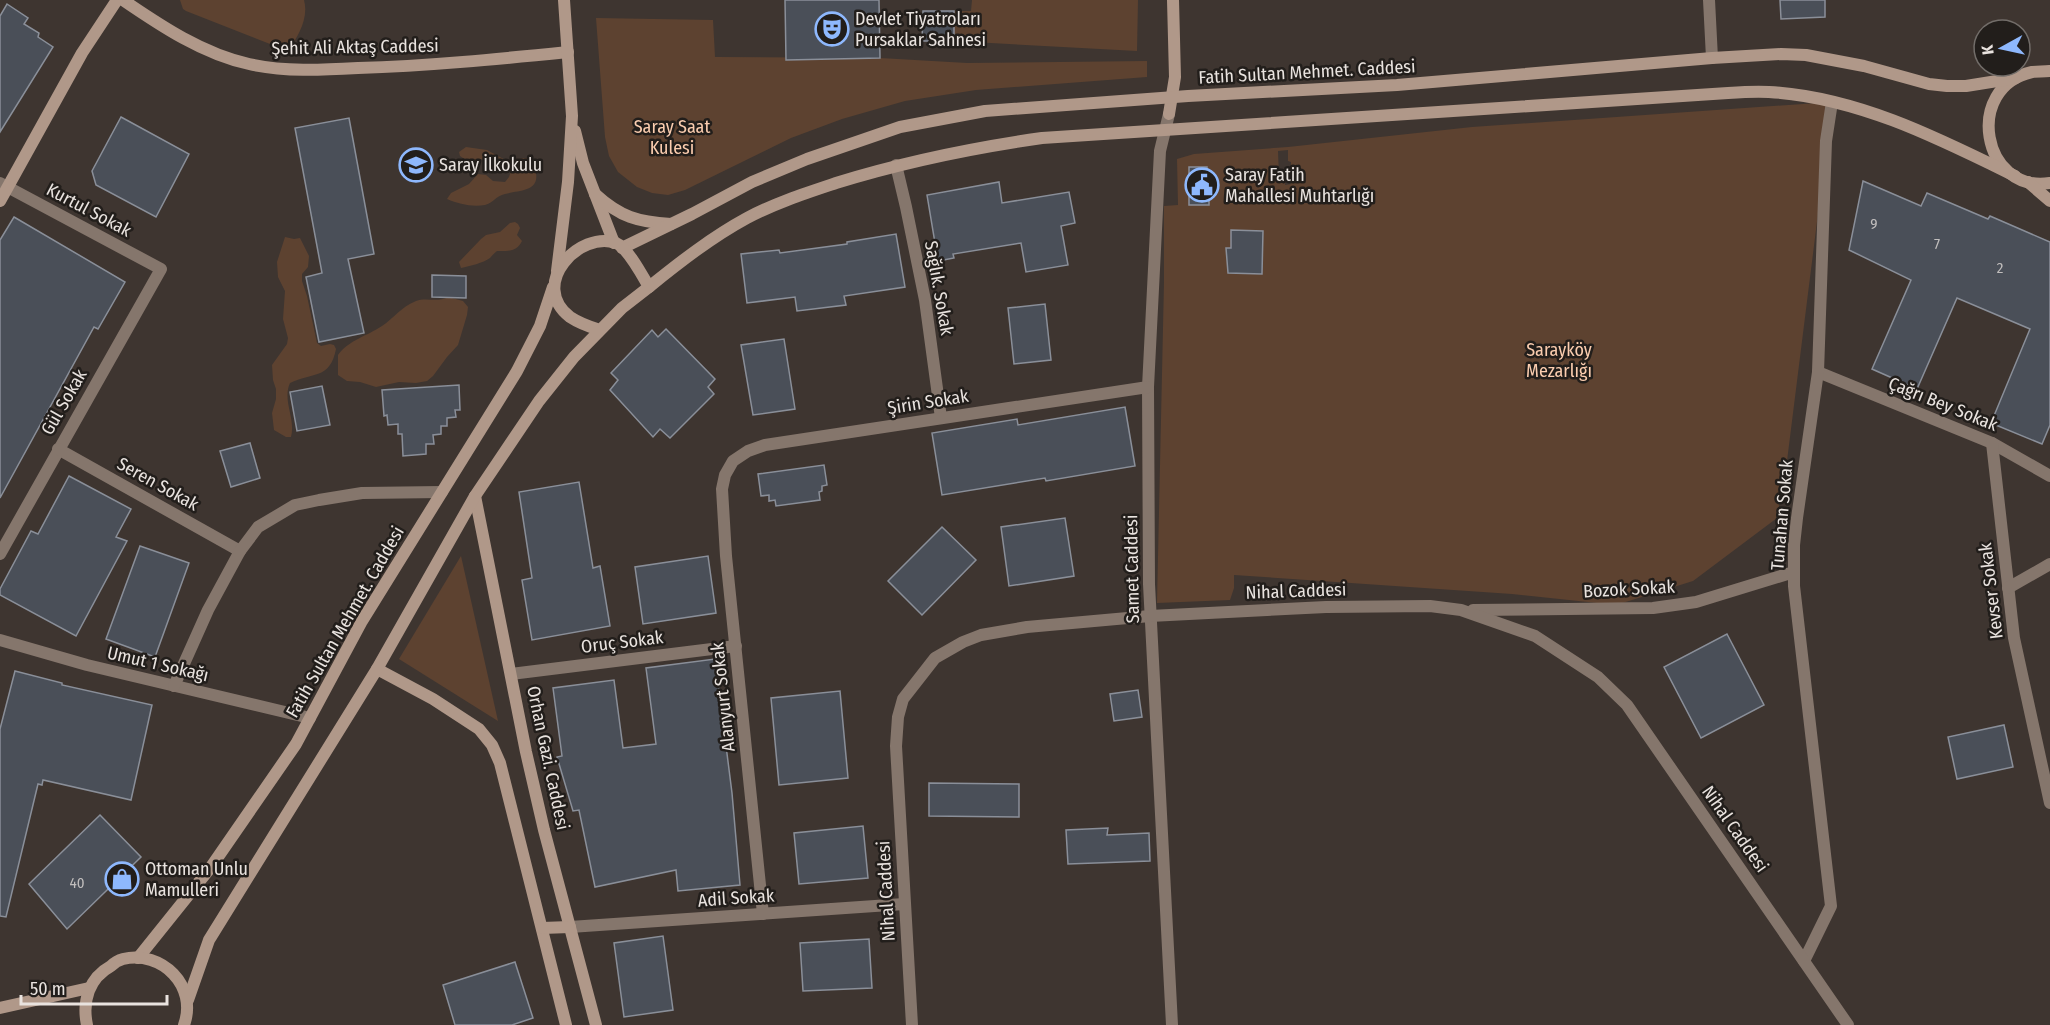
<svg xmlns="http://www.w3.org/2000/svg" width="2050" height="1025" font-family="'Fira Sans Condensed',sans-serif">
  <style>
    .green { fill: #5d4230; fill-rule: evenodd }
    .building { fill: #4a4f58; stroke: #8a8f99; stroke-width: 1.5 }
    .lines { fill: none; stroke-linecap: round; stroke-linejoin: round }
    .street { stroke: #85766c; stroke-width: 12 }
    .secondary { stroke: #b09889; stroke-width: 12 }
    .labels { text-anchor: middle; stroke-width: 5; stroke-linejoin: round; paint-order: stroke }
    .number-label { font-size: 15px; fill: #c1bebd }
    .poi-label { font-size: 18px; fill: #e9e3df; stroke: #221e1b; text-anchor: start }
    .street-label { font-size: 18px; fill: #e9e3df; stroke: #221e1b }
    .park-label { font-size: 18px; fill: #fbcdaf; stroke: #221e1b }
  </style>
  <rect width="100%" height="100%" fill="#3e3530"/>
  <!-- green -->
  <g class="green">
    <path d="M180 0H304C309 18 298 37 288 51L186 11 183 9Z"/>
    <polygon points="972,0 1138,0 1137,51 954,41 954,11 971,11"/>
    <polygon points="596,18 713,20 715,57 880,58 967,63 1147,61 1147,77 976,90 905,101 842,119 791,138 685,190 668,195 652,193 637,187 618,172 609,156 605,137"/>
    <path d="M1832 102 1787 461 1777 518 1693 581 1616 605 1512 594 1234 575V588L1230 600 1157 603 1164 282V206L1178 205 1177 159 1194 154 1288 147 1472 127ZM1288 150V161L1291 162V184L1285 185 1286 177H1279L1278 151Z"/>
    <path d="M466 147 487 150 511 163 517 159 527 158C533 161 534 163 535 169 542 192 520 190 505 194 496 196 493 203 485 205 471 207 459 204 447 199L451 193 469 184 478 174 486 175 493 181 505 182 509 177 511 171 506 166 500 168 493 166 481 159C472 162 468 162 460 156L459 152Z"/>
    <path d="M515 222 518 224 520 228 517 235 522 241C517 252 507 251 497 251 494 253 492 256 490 258 483 263 470 266 461 268L459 262 481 239 486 235 500 232 510 223Z"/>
    <path d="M285 237 294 239 300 238 309 256 308 267 302 274V281L307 296 317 343 321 346 330 344 334 345 336 349C330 380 312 372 290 383 282 401 296 418 291 437H286L274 430 272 413 276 399V389L273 380 272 365 287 344 288 338 283 319 285 291 278 277 277 262Z"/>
    <path d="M448 297 463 301 468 307 467 315 458 345 447 357 433 376 427 381 416 383 399 382 376 387 360 382 347 381 338 375V355C349 340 367 336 382 326 394 318 401 307 416 301 427 297 437 303 448 297Z"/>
    <polygon points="461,556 498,721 399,659"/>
  </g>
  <!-- building -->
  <g class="building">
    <polygon points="785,0 879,0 880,58 786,60"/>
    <polygon points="1780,0 1825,0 1825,17 1781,19"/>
    <polygon points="7,4 28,18 24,24 39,33 38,37 53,47 0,132 0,16"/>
    <polygon points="923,11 954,11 954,41 922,41"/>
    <polygon points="121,117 189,154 156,217 96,185 92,171"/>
    <polygon points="349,118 374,254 348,259 364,333 319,342 306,277 322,273 295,128"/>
    <polygon points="1189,167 1207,167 1207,175 1215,175 1215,195 1209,195 1209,205 1189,205"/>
    <polygon points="1863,181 1921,206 1927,193 1988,219 1990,216 2050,242 2050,425 2042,444 1991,423 2030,329 1957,298 1917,389 1872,369 1911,280 1849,250"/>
    <polygon points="999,182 1002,203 1069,192 1075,223 1061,226 1068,265 1026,272 1021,243 953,254 954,258 938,261 927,195"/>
    <polygon points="14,217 125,282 98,329 94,327 0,498 0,240"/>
    <polygon points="1231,230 1263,231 1262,274 1228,273 1226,248 1231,248"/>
    <polygon points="896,234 905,287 844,296 846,305 797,311 795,297 747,303 741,254 779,250 780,253 847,244 847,242"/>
    <polygon points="432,275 466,276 466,298 432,297"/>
    <polygon points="1045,304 1051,360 1014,364 1008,308"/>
    <polygon points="666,329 715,379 708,387 714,394 670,438 660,429 653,437 610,390 618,380 611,373 652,330 658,337"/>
    <polygon points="784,339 795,409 753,415 741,345"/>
    <polygon points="459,385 460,410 455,410 456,417 447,418 447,426 441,426 441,434 433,435 434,444 426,444 426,454 403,456 402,434 398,434 398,424 388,425 387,415 384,416 382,390"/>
    <polygon points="322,386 330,425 297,431 290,392"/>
    <polygon points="1125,407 1135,466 1046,481 1045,478 942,495 932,433 1017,419 1018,425"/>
    <polygon points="250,443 260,478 231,487 220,451"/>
    <polygon points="824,465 827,485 822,486 822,491 819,492 820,500 776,506 775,500 769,501 769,495 761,496 758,474"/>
    <polygon points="69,476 131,509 116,537 127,541 76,636 0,595 0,589 31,531 38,534"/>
    <polygon points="579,482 593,568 600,566 610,626 532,640 522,580 532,578 519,492"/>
    <polygon points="1065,518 1074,576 1009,586 1001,527"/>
    <polygon points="942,527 976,560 922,615 888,581"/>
    <polygon points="140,546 189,563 155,657 106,639"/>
    <polygon points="708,556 716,613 643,624 635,567"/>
    <polygon points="1727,634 1764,705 1701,738 1664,667"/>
    <polygon points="715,659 732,793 740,885 678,891 676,870 595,887 579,810 573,811 557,757 562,756 553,688 614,680 623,748 656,744 646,668"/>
    <polygon points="15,671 62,683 62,685 152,705 131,800 43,780 42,785 38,784 6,917 0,916 0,729"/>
    <polygon points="1138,690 1142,717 1114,721 1110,694"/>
    <polygon points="840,691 848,778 779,785 771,698"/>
    <polygon points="2004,725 2013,767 1957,779 1948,737"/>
    <polygon points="929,783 1019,784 1019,817 929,816"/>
    <polygon points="100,815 141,857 67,929 29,884"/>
    <polygon points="863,826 868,878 799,884 794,833"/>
    <polygon points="1108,828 1107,835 1149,833 1150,861 1068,864 1066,830"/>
    <polygon points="663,936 673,1010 624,1017 614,943"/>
    <polygon points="869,939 872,988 803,991 800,943"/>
    <polygon points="515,962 533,1018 512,1025 455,1025 443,985"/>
  </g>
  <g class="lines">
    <!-- street -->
    <g class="street">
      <polyline points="1709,0 1712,58"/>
      <polyline points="1169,114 1160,151 1148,387 1149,584 1172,1025"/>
      <polyline points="896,165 906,207 925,300 941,418"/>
      <polyline points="0,183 161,269 0,554"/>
      <polyline points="1818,372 1992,443 2050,476"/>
      <polyline points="1992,443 2014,638 2050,803"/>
      <polyline points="58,449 240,551"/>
      <polyline points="2008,588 2050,564"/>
      <polyline points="1473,610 1653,608 1696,602 1794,572"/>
      <polyline points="0,640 87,665 310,718"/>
      <polyline points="511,674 736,646"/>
      <polyline points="174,686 208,610 240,551 258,527 295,505 319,500 362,493 442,492"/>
      <polyline points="763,914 726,556 722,489 725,475 733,461 748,451 765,445 1148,387"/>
      <polyline points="570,927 904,904"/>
      <polyline points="1804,961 1831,906 1794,586 1794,545 1797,518 1818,372 1826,141 1832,102"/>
      <polyline points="912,1025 896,746 898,717 903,699 935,658 963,642 981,635 1027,627 1150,616 1326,607 1430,606 1461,610 1535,636 1598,677 1627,705 1848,1025"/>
    </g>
    <!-- secondary -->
    <g class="secondary">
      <path d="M123 0C161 26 203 54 249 64 284 72 322 70 358 68 428 66 498 59 568 52"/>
      <path d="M2050 71C2044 72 2037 71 2032 72 1963 87 1982 194 2050 183"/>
      <polyline points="1169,114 1175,77 1173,0"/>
      <polyline points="575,131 583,163 614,243"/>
      <polyline points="2028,182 2050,201"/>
      <path d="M595 194C620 217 638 222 671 224"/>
      <polyline points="0,201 82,53 117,0"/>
      <polyline points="622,248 692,214 752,182 807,159 900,127 985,111 1188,96 1397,85 1712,58 1781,54 1806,55 1864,66 1929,84 1947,86 1966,86 2016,78"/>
      <polyline points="557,271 568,182 572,116 564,0"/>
      <path d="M649 287C680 262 712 237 747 218 775 203 806 193 836 183 904 162 972 148 1042 138L1728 93C1742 92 1756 91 1769 92 1857 97 1938 138 2015 176"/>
      <polyline points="475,496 526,752 544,830 596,1025"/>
      <polyline points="377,669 433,699 479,729 492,745 500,763 566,1025"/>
      <polyline points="542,928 570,927"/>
      <polyline points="138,958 211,867 296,744 362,621 517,371 540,326 553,287"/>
      <path d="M188 1000 209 940 377 669 475 496 539 401 574 357 622 308 649 287C642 275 628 248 616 243 580 230 528 284 570 317 579 323 590 327 600 330"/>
      <polyline points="0,1008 89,988"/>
      <path d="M87 1025C82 1001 89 978 111 966 114 963 119 960 123 959 162 950 198 986 184 1025"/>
    </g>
  </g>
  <!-- icons -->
  <defs>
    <g id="theatre-ring" transform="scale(1.725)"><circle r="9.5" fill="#221e1b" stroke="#8eb8fd" stroke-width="1.5"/><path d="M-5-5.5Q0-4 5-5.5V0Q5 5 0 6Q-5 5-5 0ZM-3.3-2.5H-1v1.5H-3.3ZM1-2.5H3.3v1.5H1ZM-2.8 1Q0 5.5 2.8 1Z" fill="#8eb8fd"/></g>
    <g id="school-ring" transform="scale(1.725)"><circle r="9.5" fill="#221e1b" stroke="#8eb8fd" stroke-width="1.5"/><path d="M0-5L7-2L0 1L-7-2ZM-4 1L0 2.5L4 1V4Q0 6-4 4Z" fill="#8eb8fd"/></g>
    <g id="civic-ring" transform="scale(1.725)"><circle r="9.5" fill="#221e1b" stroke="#8eb8fd" stroke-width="1.5"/><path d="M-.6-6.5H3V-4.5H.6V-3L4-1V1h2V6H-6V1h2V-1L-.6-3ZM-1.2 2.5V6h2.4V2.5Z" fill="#8eb8fd"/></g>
    <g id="shop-ring" transform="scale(1.725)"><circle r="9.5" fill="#221e1b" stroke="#8eb8fd" stroke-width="1.5"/><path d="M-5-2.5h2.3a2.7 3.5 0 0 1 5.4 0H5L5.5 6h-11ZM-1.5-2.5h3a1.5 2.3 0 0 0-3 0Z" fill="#8eb8fd"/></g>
  </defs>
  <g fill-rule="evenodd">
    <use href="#theatre-ring" x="832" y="29"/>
    <use href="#school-ring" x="416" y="165"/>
    <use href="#civic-ring" x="1202" y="185"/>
    <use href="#shop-ring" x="122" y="879"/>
  </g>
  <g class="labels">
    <!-- number labels -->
    <g class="number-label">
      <text x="1874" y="229">9</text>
      <text x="1937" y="249">7</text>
      <text x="2000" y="273">2</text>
      <text x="77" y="888">40</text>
    </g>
    <!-- poi labels -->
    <g class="poi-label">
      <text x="855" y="25">Devlet Tiyatroları<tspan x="855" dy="21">Pursaklar Sahnesi</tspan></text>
      <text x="439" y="171">Saray İlkokulu</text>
      <text x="1225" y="181">Saray Fatih<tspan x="1225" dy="21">Mahallesi Muhtarlığı</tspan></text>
      <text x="145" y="875">Ottoman Unlu<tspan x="145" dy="21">Mamulleri</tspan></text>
    </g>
    <!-- street labels -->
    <g class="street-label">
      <text transform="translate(355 47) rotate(-1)" y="6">Şehit Ali Aktaş Caddesi</text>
      <text transform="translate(1307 72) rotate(-3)" y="6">Fatih Sultan Mehmet. Caddesi</text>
      <text transform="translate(89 210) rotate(28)" y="6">Kurtul Sokak</text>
      <text transform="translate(939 288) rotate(80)" y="6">Sağlık. Sokak</text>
      <text transform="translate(64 402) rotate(-60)" y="6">Gül Sokak</text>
      <text transform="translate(928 402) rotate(-9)" y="6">Şirin Sokak</text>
      <text transform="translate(1943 404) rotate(22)" y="6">Çağrı Bey Sokak</text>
      <text transform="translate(158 484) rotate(29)" y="6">Seren Sokak</text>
      <text transform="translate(1782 515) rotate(-85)" y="6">Tunahan Sokak</text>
      <text transform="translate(1132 569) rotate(-91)" y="6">Samet Caddesi</text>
      <text transform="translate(1629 589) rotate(-3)" y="6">Bozok Sokak</text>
      <text transform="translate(1296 591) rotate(-2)" y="6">Nihal Caddesi</text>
      <text transform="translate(1991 591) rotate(-97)" y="6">Kevser Sokak</text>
      <text transform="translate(345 622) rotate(-60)" y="6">Fatih Sultan Mehmet. Caddesi</text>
      <text transform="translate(622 642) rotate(-7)" y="6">Oruç Sokak</text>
      <text transform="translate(158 664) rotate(13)" y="6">Umut 1 Sokağı</text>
      <text transform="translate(723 697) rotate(-96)" y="6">Alanyurt Sokak</text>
      <text transform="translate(548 758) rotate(78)" y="6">Orhan Gazi. Caddesi</text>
      <text transform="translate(1735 829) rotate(55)" y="6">Nihal Caddesi</text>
      <text transform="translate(886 891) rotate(-93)" y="6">Nihal Caddesi</text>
      <text transform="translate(736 898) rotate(-4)" y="6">Adil Sokak</text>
    </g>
    <!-- park labels -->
    <g class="park-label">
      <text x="672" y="133">Saray Saat<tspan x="672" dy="21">Kulesi</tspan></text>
      <text x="1559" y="356">Sarayköy<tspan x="1559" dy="21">Mezarlığı</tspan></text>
    </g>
  </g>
  <!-- north arrow -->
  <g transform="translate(2002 48) rotate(262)"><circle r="28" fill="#221e1b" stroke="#726d69" stroke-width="1.5"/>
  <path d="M0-4.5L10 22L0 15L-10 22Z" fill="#8eb8fd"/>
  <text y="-9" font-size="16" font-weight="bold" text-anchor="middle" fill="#e9e3df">K</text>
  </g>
  <!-- scale -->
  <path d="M21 995v9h146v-9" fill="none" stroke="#e9e3df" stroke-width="3"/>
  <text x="30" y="995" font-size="18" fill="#e9e3df" stroke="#221e1b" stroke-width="4.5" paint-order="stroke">50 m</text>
</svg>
